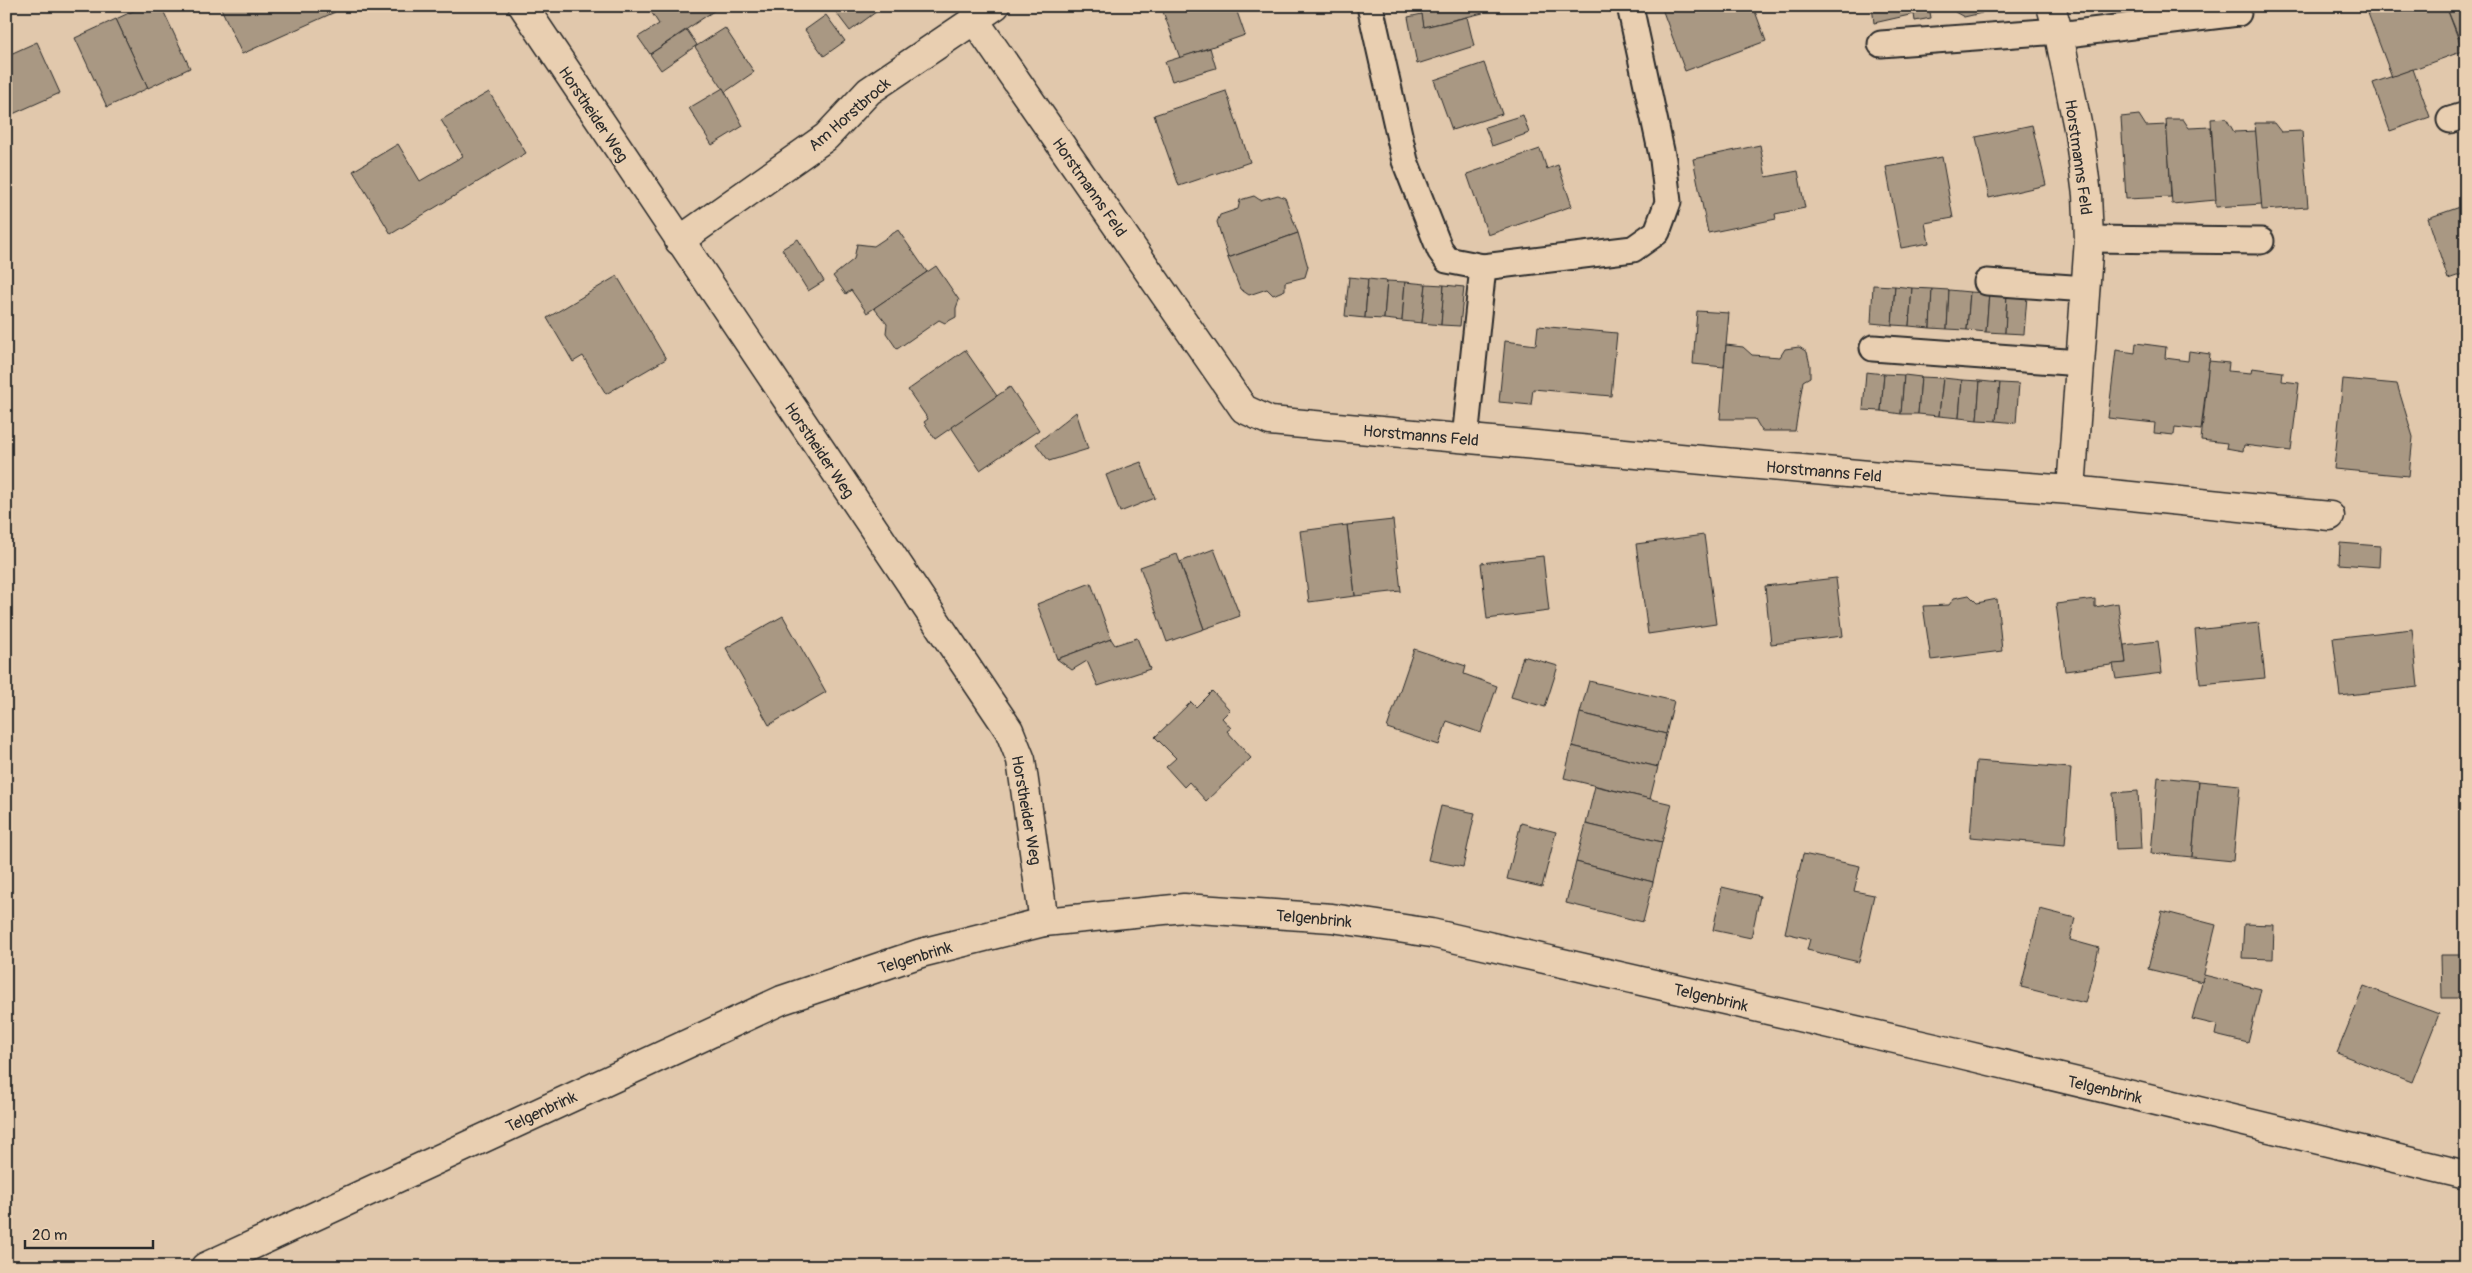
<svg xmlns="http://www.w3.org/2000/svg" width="2472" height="1273" font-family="Pangolin,sans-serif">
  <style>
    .building { fill: #a99883; stroke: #2b2b2b }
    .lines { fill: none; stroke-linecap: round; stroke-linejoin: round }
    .service-casing { stroke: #2b2b2b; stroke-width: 29 }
    .minor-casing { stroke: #2b2b2b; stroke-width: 31 }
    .tertiary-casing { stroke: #2b2b2b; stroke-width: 31 }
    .service { stroke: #e9cfb1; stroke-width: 25 }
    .minor { stroke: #e9cfb1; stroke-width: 28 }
    .tertiary { stroke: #e9cfb1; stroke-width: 28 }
    .labels { text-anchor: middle; stroke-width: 4.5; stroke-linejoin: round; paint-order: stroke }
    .street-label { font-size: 16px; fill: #2b2b2b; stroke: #e9cfb1 }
  </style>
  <rect width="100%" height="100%" fill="#e1c8ac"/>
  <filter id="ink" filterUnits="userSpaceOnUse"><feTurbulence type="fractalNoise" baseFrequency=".02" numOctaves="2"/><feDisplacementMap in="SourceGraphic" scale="10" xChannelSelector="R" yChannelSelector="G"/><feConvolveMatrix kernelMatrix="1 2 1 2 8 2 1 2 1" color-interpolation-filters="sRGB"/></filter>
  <g filter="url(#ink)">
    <!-- building -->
    <g class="building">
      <polygon points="144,6 161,6 190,68 148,88 116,19"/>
      <polygon points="220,6 333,6 335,12 242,54"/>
      <polygon points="618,6 629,6 621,12"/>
      <polygon points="656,6 721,6 650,54 638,37 659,24 650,10"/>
      <polygon points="831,6 884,6 850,31"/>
      <polygon points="1161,6 1235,6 1245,35 1180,58"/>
      <polygon points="1420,6 1482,6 1483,13 1424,27"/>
      <polygon points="1661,6 1753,6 1766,41 1685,71"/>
      <polygon points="1872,6 1929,6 1931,18 1915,21 1914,14 1874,23"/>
      <polygon points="1953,6 1985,6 1982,13 1964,17 1955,12"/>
      <polygon points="2372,6 2446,6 2463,51 2392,77 2366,8"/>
      <polygon points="2446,6 2466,6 2466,35 2459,38"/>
      <polygon points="1422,14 1424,27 1467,17 1474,46 1417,64 1408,17"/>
      <polygon points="826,15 845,41 824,56 805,30"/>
      <polygon points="116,19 148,88 107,107 75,38"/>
      <polygon points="725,28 754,72 725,92 695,47"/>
      <polygon points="687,30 697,45 661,70 650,54"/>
      <polygon points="37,42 60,93 6,117 6,56"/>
      <polygon points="1210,48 1216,68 1172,81 1165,62"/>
      <polygon points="1484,63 1502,114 1452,130 1434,80"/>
      <polygon points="2413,69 2430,117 2390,131 2373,83"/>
      <polygon points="723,88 743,126 712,145 689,108"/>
      <polygon points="1226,91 1250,162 1179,186 1154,115"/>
      <polygon points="489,92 526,153 391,234 353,171 398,144 420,181 463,156 441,120"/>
      <polygon points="1523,115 1529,133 1492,146 1485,127"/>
      <polygon points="2139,115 2146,126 2167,125 2171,197 2126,199 2121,117"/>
      <polygon points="2226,118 2234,132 2256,131 2262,204 2216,207 2211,119"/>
      <polygon points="2166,119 2183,119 2189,128 2211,127 2216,200 2172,204"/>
      <polygon points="2255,123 2274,123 2281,132 2302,131 2308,207 2262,210"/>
      <polygon points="2032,125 2046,185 1989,198 1976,137"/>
      <polygon points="1760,145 1766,177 1798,171 1805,208 1775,214 1776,219 1708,233 1693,159"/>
      <polygon points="1540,149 1547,169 1558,165 1572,206 1488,235 1467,174"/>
      <polygon points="1942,157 1953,218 1925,223 1929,243 1901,248 1886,167"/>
      <polygon points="1278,195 1285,198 1298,233 1228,258 1217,222 1220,215 1238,209 1240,200 1254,196 1260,200"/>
      <polygon points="2466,205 2466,273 2448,279 2428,218"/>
      <polygon points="898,230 927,272 867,313 851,290 846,294 833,276 854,259 857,244 874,246"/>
      <polygon points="1298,233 1308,267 1305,277 1285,282 1285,290 1273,295 1267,289 1249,295 1240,289 1228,258"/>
      <polygon points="798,239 824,281 808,291 782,249"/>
      <polygon points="936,266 959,300 956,308 956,317 945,323 939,320 897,349 886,333 887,324 874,308"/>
      <polygon points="617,276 666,359 606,394 583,356 573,362 547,318"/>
      <polygon points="1349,277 1368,279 1365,318 1345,316"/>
      <polygon points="1368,279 1387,281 1384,319 1365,318"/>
      <polygon points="1387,281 1405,282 1402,321 1384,319"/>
      <polygon points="1405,282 1426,284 1422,323 1402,321"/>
      <polygon points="1426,284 1444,285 1441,325 1422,323"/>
      <polygon points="1444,285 1464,287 1460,326 1441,325"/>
      <polygon points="1873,285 1895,286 1892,325 1871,323"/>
      <polygon points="1895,286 1912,288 1909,326 1892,325"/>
      <polygon points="1912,288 1932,289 1930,328 1909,326"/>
      <polygon points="1932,289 1949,290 1947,329 1930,328"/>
      <polygon points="1949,290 1970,292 1967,330 1947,329"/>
      <polygon points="1970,292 1989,293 1986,332 1967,330"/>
      <polygon points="1989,293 2007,294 2005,333 1986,332"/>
      <polygon points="2007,294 2027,296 2024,334 2005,333"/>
      <polygon points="1697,311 1729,313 1724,367 1693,364"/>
      <polygon points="1538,326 1617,333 1611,396 1533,389 1531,405 1499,402 1505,341 1536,345"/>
      <polygon points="2136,343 2166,347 2165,358 2188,361 2189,351 2210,354 2201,430 2175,427 2174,435 2154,433 2155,423 2108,418 2116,350 2135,353"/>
      <polygon points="1726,345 1743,347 1752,355 1780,357 1785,349 1799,347 1807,352 1810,365 1810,377 1803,381 1795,431 1762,431 1755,419 1720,419"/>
      <polygon points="965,350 997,396 935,439 924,422 928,419 908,390"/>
      <polygon points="2209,361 2229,363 2228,371 2251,373 2252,368 2283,372 2282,381 2299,383 2291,451 2244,445 2243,451 2226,448 2227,443 2201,440"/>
      <polygon points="1866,372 1884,374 1881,411 1863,410"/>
      <polygon points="1884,374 1904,375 1901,414 1881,411"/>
      <polygon points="1904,375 1921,377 1918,414 1901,414"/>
      <polygon points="1921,377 1943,378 1939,416 1918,414"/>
      <polygon points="1943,378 1962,380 1959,418 1939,416"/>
      <polygon points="2343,379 2397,384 2413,437 2409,476 2334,469"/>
      <polygon points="1962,380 1980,381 1977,420 1959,418"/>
      <polygon points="1980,381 2000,383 1996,421 1977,420"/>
      <polygon points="2000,383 2019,384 2016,423 1996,421"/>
      <polygon points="1010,387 1039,430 980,470 951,427"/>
      <polygon points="1076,412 1088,449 1049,461 1036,444"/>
      <polygon points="1141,462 1155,498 1120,512 1106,475"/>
      <polygon points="1393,520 1401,591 1355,596 1347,525"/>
      <polygon points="1347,525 1355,596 1309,602 1300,531"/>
      <polygon points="1704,535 1716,624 1648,634 1636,544"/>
      <polygon points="2340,543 2380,546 2379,567 2339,564"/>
      <polygon points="1214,549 1240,616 1204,629 1180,562"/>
      <polygon points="1177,554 1204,629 1167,642 1140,567"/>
      <polygon points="1543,556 1549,611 1487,619 1481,563"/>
      <polygon points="1836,578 1843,636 1771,644 1765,586"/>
      <polygon points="1091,583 1111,639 1057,659 1037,604"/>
      <polygon points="1969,595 1977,603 1997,599 2002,651 1931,660 1923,606 1949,605 1954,598"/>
      <polygon points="2095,599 2095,607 2118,603 2126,663 2065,671 2056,604"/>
      <polygon points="783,616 826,692 769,725 726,648"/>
      <polygon points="2259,623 2265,678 2200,684 2195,630"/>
      <polygon points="2412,629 2418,687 2340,696 2333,638"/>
      <polygon points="1137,638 1150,669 1098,686 1087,661 1072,670 1057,659 1111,639 1115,645"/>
      <polygon points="2158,641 2162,673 2116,679 2113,664 2126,663 2124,645"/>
      <polygon points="1414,649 1466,666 1464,674 1497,686 1481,733 1447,721 1439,745 1387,728"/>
      <polygon points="1523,656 1558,666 1545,707 1511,697"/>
      <polygon points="1589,681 1674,701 1666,734 1580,713"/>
      <polygon points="1212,691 1230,710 1222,718 1231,728 1227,731 1251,758 1206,801 1189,782 1184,787 1166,767 1176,758 1155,737 1191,702 1196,707"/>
      <polygon points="1580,713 1666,734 1658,767 1572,746"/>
      <polygon points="1572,746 1658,767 1650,799 1564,778"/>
      <polygon points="1976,761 2071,768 2065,845 1970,837"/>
      <polygon points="2158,777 2199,781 2192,857 2151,853"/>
      <polygon points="2199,781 2240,785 2233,861 2192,857"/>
      <polygon points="1595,786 1672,804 1662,842 1586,824"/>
      <polygon points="2138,791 2141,849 2116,850 2113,793"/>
      <polygon points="1441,806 1475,813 1463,867 1428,860"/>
      <polygon points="1521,823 1556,832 1542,887 1507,879"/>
      <polygon points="1586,824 1662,842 1653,882 1576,862"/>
      <polygon points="1803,854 1860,866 1854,891 1874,895 1859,962 1807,950 1810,939 1785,933"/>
      <polygon points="1576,862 1653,882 1643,922 1566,903"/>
      <polygon points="1722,887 1760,896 1751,938 1713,930"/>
      <polygon points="2040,909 2075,918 2070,940 2099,948 2085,1003 2021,987"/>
      <polygon points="2162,911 2216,925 2202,982 2148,969"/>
      <polygon points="2244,924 2274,925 2273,959 2242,958"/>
      <polygon points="2441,955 2466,955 2466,998 2442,998"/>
      <polygon points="2204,975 2261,989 2248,1043 2215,1035 2217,1025 2192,1019"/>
      <polygon points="2364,986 2439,1014 2412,1082 2337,1053"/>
    </g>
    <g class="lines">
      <!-- service casing -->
      <g class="service-casing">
        <g id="service">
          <polyline points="1370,6 1405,161 1440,250 1447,260 1483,267 1465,439"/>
          <polyline points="2059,35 2238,13"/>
          <polyline points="1881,44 2058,31"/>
          <polyline points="2450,120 2466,115"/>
          <polyline points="2089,239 2261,241"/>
          <polyline points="1483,267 1633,249 1657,232 1668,202 1663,160 1630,6"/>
          <polyline points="1987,282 2086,289"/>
          <polyline points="1873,348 2080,363"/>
        </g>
      </g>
      <!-- minor casing -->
      <g class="minor-casing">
        <g id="minor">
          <polyline points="2051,6 2059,35 2079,133 2087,195 2089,239 2071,490"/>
          <polyline points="975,21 1244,409 1270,421 1880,476 2071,490 2330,516"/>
          <polyline points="679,241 826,137 869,91 995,6"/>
        </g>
      </g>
      <!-- tertiary casing -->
      <g class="tertiary-casing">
        <g id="tertiary">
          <polyline points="523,6 1009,730 1021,760 1044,922"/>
          <polyline points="205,1267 782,1000 921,953 1044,922 1184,908 1332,918 1431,933 1952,1052 2466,1175"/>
        </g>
      </g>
      <!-- service -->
      <use href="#service" class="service"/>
      <!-- minor -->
      <use href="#minor" class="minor"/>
      <!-- tertiary -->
      <use href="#tertiary" class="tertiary"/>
    </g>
  </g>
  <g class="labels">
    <!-- street labels -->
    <g class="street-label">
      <text transform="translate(594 114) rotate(56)" y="6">Horstheider Weg</text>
      <text transform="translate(849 114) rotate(-41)" y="6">Am Horstbrock</text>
      <text transform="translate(2079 157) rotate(82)" y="6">Horstmanns Feld</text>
      <text transform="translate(1090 187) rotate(55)" y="6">Horstmanns Feld</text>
      <text transform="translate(1421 435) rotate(5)" y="6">Horstmanns Feld</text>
      <text transform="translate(820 450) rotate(56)" y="6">Horstheider Weg</text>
      <text transform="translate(1824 471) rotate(5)" y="6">Horstmanns Feld</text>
      <text transform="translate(1027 810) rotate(80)" y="6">Horstheider Weg</text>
      <text transform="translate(1314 918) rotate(5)" y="6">Telgenbrink</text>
      <text transform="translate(915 957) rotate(-17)" y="6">Telgenbrink</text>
      <text transform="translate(1711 997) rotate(13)" y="6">Telgenbrink</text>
      <text transform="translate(2105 1089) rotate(13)" y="6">Telgenbrink</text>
      <text transform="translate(541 1111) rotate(-25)" y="6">Telgenbrink</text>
    </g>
  </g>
  <!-- margin -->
  <rect width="2472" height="1273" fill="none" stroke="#e9cfb1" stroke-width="25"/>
  <rect x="12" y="12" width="2447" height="1248" fill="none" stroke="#2b2b2b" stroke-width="2" filter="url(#ink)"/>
  <!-- scale -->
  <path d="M25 1240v8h128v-8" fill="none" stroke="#2b2b2b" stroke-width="2.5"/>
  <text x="32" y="1240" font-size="15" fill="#2b2b2b" stroke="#e9cfb1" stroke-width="4" paint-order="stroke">20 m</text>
</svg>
